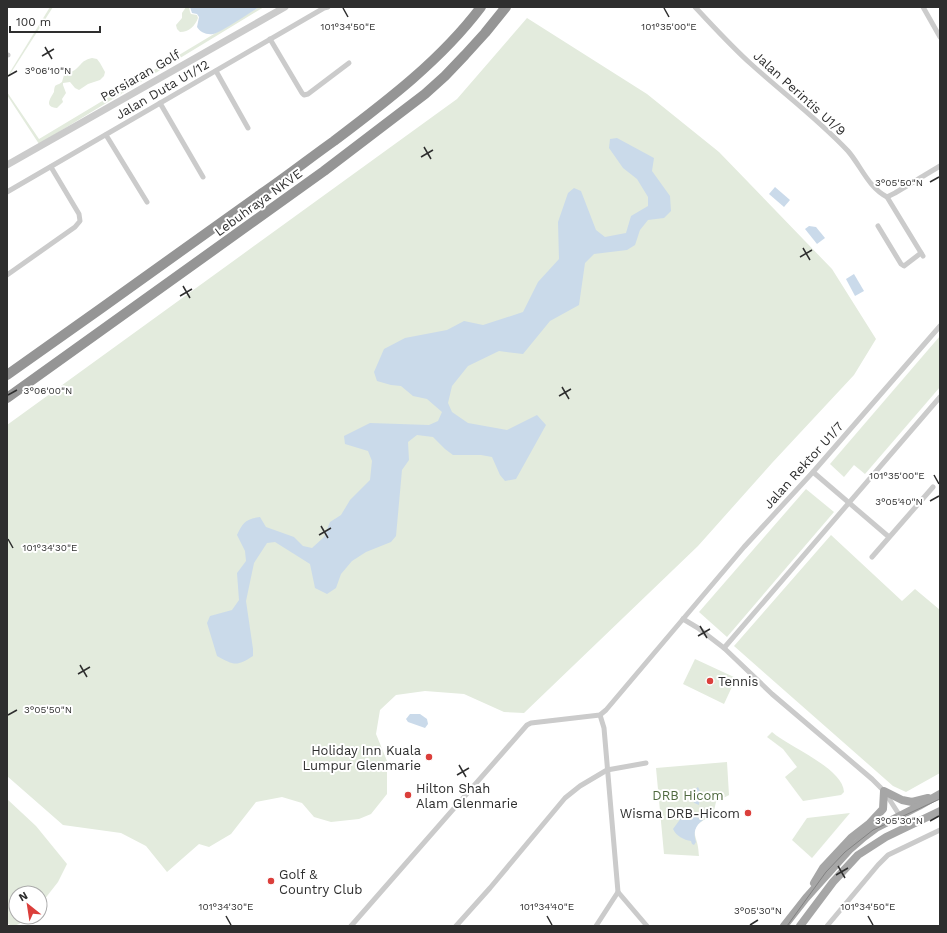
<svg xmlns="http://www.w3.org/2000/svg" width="947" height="933" font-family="'Work Sans',sans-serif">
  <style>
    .green { fill: #e3ebdd }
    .water { fill: #cadaea }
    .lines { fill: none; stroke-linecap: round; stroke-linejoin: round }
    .minor { stroke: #cbcbcb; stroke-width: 5 }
    .tertiary { stroke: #cbcbcb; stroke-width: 7 }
    .primary { stroke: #a6a6a6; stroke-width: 8 }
    .motorway { stroke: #959595; stroke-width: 10 }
    .tram { stroke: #838383; stroke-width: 1 }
    .ticks { fill: none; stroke: #2e2e2e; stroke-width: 1.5 }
    .poi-dot { fill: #db3f3b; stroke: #fff; stroke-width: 1.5 }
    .labels { text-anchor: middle; stroke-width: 4; stroke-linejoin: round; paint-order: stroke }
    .street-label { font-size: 13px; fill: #2e2e2e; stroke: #fff }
    .poi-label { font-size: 13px; fill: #2e2e2e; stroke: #fff; text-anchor: start }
    .park-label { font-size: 13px; fill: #4e683e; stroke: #fff }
    .ticks-label { font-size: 10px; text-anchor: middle; fill: #2e2e2e; stroke: #fff; stroke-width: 4; stroke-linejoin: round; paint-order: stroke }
  </style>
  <rect width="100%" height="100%" fill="#fff"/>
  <!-- green -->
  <g class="green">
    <polygon points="50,7 53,7 7,79 7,77"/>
    <path d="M186 7H189L190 12 191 14 197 15 198 18C195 26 189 32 180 32L177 29 176 25 182 18V13Z"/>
    <polygon points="259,7 264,7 39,144 7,95 7,92 39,139"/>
    <polygon points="527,18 647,94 719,152 832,269 876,339 854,375 772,463 698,546 524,713 504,712 464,694 425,691 396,695 380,710 376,734 387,761 387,794 371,814 359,819 331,822 314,817 302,803 282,797 256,802 231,834 209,847 199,844 167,872 146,846 121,833 63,825 7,776 7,425 457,99"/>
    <path d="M92 58 97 59 100 63 105 72 104 76 100 80 88 84 79 90 75 88 70 82 63 83V85L66 93 62 99 63 102 57 108C44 107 50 99 54 92 55 82 56 87 62 82L64 75C68 72 73 72 76 69 83 63 81 61 92 58Z"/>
    <polygon points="940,336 940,387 865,474 854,465 844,477 830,464"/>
    <polygon points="806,489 834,512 727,637 699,612"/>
    <polygon points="831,535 902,601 915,589 940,610 940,773 906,792 893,786 734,646"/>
    <polygon points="695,659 736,678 724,704 683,684"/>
    <path d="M772 732C789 747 843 768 844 792L841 795 803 801 785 777 797 767 783 749 767 737Z"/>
    <path d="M727 762 729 795 716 802 713 815C683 830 699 832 699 856L664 854 656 768Z"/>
    <path d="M7 799 36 826 67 864 58 882 40 905V893H16V917H28C21 923 15 929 7 923Z"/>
    <polygon points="850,813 812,858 792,840 807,818"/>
  </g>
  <!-- water -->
  <g class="water">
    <path d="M190 7H259C251 12 220 33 213 34 206 35 200 32 197 27L199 17 197 14 192 13Z"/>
    <path d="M617 138 654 158 652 171 670 196 671 211 664 218 648 220 640 230 635 245 627 250 594 254 585 263 579 305 550 321 523 354 499 351 468 366 452 386 448 403 452 412 468 423 507 430 537 415 546 425 516 479 505 481 500 475 492 457 481 455H453L445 449 433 437 417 435 408 442 409 460 402 470 396 536 391 542 366 552 352 561 341 574 336 588 327 594 315 588 310 564 275 542 267 543 254 563 246 601 253 649V656C236 667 234 665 217 656L207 623 210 616 232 610 239 600 237 573 246 561 245 551 237 535C243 522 246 519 260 517L266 527 294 537 303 546 312 548 324 537 330 522 341 515 350 500 370 480 372 461 368 451 345 444 344 436 370 423 429 425 438 421 442 412 427 399 413 396 401 386 391 385 377 381 374 372 384 349 405 338 447 330 464 321 483 325 523 312 538 282 559 259 558 222 568 193 574 188 581 191 596 230 605 237 626 233 631 216 648 206V197L637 179 623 168 609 148 610 139Z"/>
    <polygon points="775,187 790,200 784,207 769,194"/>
    <polygon points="809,226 816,227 825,238 817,244 805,229"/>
    <polygon points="854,274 864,291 855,296 846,279"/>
    <polygon points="410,714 420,714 427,719 428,724 425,728 408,722 406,719"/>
    <path d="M698 787 700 791 699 805C688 802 691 792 698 787Z"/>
    <path d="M688 815 697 817 703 820C695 826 693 832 696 842L694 845 692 844 691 841C684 840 676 836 673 829L681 818Z"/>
  </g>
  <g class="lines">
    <!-- minor -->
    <g class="minor">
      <path d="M695 7C713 26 731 46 751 64 783 93 818 119 848 151 861 166 868 187 887 197L923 256"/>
      <polyline points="923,7 940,37"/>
      <polyline points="270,39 302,93 304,95 308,94 349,63"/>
      <polyline points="7,55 8,55"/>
      <polyline points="216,71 248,128"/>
      <polyline points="160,103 203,177"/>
      <polyline points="106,135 147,202"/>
      <polyline points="7,192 324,8 328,7"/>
      <polyline points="887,197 895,193 940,166"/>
      <polyline points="878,226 901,264 904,266 921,253"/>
      <polyline points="7,275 75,227 80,221 79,214 51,167"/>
      <polyline points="813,472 889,537"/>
      <polyline points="872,557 933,487"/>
      <polyline points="683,619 698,628 724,648 772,694 872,779 884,791 900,816"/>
      <polyline points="724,648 940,397"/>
      <polyline points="600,715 604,728 618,892 647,926"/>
      <polyline points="351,926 527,725 531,723 600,715 606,710 744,547 813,472 940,326"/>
      <polyline points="456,926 490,888 565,798 580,786 607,770 646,763"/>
      <polyline points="596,926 618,892"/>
      <polyline points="827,926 878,865 888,855 940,830"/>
    </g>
    <!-- tertiary -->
    <polyline class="tertiary" points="7,165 285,7"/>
    <!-- primary -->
    <g class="primary">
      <polyline points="814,883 823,868 851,838 869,824 883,809 884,791 902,800 912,802 928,798"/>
      <polyline points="784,926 806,898 849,850 864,837 876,828 919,806 940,794"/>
      <polyline points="800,926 833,882 858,855 886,837 940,811"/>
    </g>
    <!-- motorway -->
    <g class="motorway">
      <path d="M7 375C92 315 176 255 261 194 286 177 310 158 334 141 387 101 441 60 481 7"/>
      <polyline points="7,398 324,171 425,94 445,76 465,55 485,33 506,7"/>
    </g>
    <!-- tram -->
    <polyline class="tram" points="787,926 826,872 845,852 873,830 940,799"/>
  </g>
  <!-- ticks -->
  <path class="ticks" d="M343 8 348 17M664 8 669 17M45 47 52 59M42 56 54 49M8 76 17 71M424 147 431 159M421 157 433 150M930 182 939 177M803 248 810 260M800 257 812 250M183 286 190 298M180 296 192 289M562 387 569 399M8 395 17 390M559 396 571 389M934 475 939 484M930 501 939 496M321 526 328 538M319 535 331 528M8 539 13 548M700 626 707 638M698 636 710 629M80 665 87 677M78 674 90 667M8 715 17 710M459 765 466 777M457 775 469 768M930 821 939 816M838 866 845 878M836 875 848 868M226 916 231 925M547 916 552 925M868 916 873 925M750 925 758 920"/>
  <!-- markers -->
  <g class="poi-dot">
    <circle cx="710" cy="681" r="4"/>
    <circle cx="429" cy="757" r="4"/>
    <circle cx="408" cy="795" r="4"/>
    <circle cx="748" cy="813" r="4"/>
    <circle cx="271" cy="881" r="4"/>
  </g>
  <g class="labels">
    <!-- street labels -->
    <g class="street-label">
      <text transform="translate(140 75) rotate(-30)" y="5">Persiaran Golf</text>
      <text transform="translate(162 89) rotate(-30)" y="5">Jalan Duta U1/12</text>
      <text transform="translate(800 93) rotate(42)" y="5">Jalan Perintis U1/9</text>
      <text transform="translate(258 202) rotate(-36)" y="5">Lebuhraya NKVE</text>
      <text transform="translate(803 465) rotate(-48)" y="5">Jalan Rektor U1/7</text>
    </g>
    <!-- poi labels -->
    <g class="poi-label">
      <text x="718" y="686">Tennis</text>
      <text x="421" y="755" text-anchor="end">Holiday Inn Kuala<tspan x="421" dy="15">Lumpur Glenmarie</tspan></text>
      <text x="416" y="793">Hilton Shah<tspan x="416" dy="15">Alam Glenmarie</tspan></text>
      <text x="740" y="818" text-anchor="end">Wisma DRB-Hicom</text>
      <text x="279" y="879">Golf &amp;<tspan x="279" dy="15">Country Club</tspan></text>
    </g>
    <!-- park labels -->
    <g class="park-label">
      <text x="688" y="800">DRB Hicom</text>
    </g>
  </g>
  <g class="ticks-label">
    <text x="348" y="30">101°34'50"E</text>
    <text x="669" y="30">101°35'00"E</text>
    <text x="48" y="74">3°06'10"N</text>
    <text x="899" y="186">3°05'50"N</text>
    <text x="48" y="394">3°06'00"N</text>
    <text x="897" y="479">101°35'00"E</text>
    <text x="899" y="505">3°05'40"N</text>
    <text x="50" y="551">101°34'30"E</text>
    <text x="48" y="713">3°05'50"N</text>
    <text x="899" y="824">3°05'30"N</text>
    <text x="226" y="910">101°34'30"E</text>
    <text x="547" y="910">101°34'40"E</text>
    <text x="868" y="910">101°34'50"E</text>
    <text x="758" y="914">3°05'30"N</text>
  </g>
  <!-- border -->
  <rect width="947" height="933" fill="none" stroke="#2e2e2e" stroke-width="16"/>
  <!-- north arrow -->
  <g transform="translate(28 905) rotate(330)"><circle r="19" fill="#ffffff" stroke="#ababab"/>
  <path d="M0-3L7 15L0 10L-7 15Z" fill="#db3f3b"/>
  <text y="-6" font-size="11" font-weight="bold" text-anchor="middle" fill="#2e2e2e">N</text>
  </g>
  <!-- scale -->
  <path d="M10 26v6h90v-6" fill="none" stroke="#2e2e2e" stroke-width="2"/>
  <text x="16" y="26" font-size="12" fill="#2e2e2e" stroke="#ffffff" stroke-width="3" paint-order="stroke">100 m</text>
</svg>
